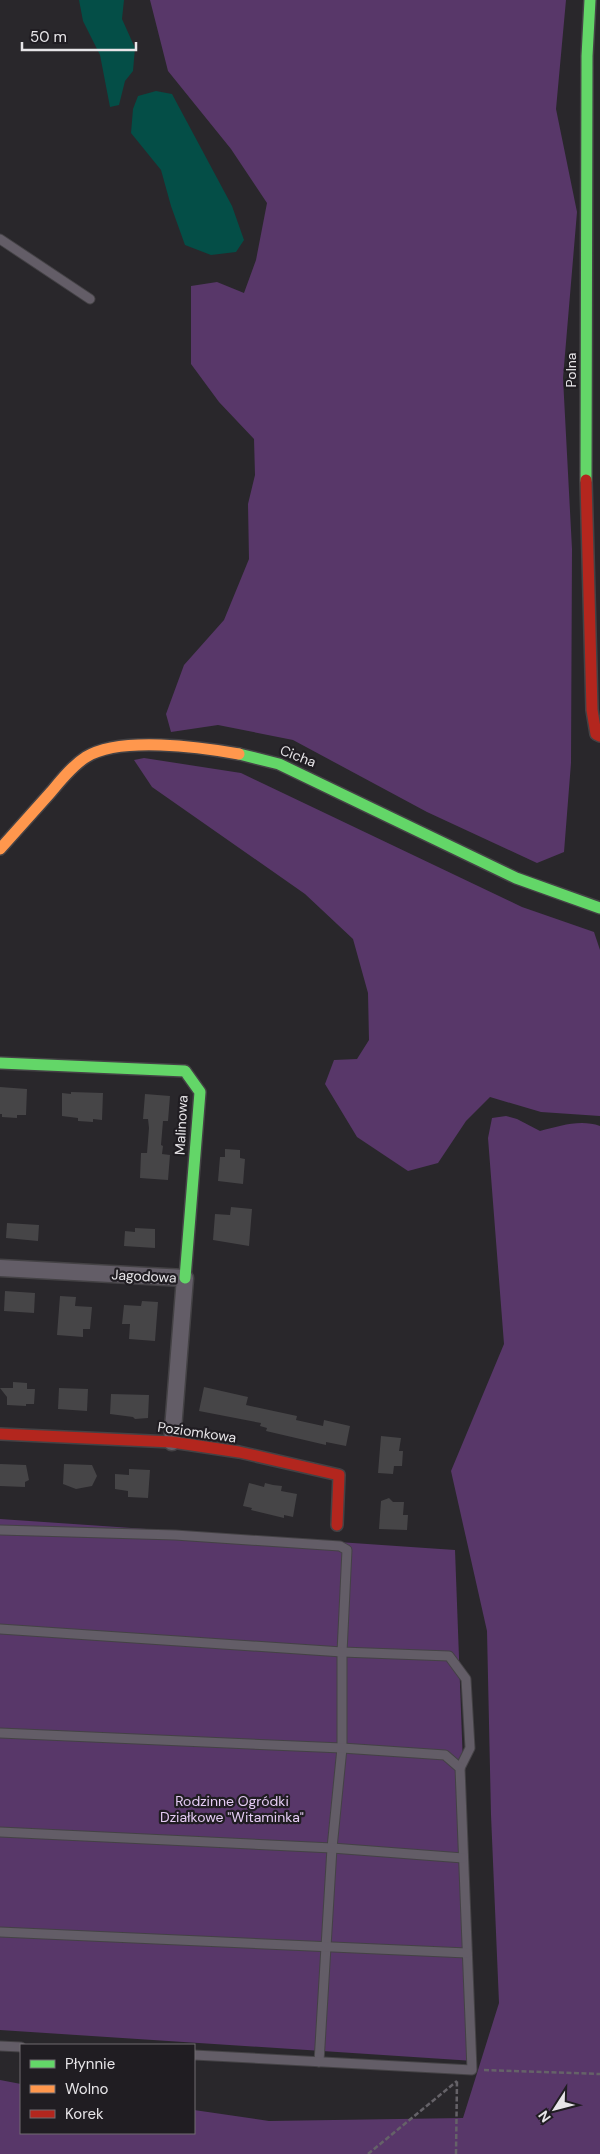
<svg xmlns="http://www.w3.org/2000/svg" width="600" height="2154" font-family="'DM Sans',sans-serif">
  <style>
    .green { fill: #583769 }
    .water { fill: #044e47 }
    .building { fill: #464547 }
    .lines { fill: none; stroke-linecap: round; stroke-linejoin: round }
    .lane-casing { stroke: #444245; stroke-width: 11 }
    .street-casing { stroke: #444245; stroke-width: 19 }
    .fast-casing { stroke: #444245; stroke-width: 14 }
    .slow-casing { stroke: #444245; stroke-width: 14 }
    .jam-casing { stroke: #444245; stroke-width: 14 }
    .path { stroke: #656268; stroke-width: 2.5; stroke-dasharray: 5 2.5; stroke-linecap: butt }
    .lane { stroke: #635d67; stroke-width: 9 }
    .street { stroke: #635d67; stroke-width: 16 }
    .fast { stroke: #63d668; stroke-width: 11 }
    .slow { stroke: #ff974d; stroke-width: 11 }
    .jam { stroke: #b3261e; stroke-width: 11 }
    .labels { text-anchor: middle; stroke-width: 4.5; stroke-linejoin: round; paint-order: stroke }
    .street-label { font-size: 14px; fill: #e7e5e8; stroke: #201d22 }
    .park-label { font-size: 14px; fill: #e5ccf4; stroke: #201d22 }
  </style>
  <rect width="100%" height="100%" fill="#29272b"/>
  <!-- green -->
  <g class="green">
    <polygon points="150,0 566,0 556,109 577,212 563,378 572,549 571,763 564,852 537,863 427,812 293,740 218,725 171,732 166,714 184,665 224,620 249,559 248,504 255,475 254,439 219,402 191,364 191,286 217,282 244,293 256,260 267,203 231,149 168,71"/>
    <polygon points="144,758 241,773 522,907 594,932 600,950 600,1116 541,1112 490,1097 466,1121 438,1163 408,1171 357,1137 325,1084 334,1060 357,1059 369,1040 368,993 353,939 305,894 152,787 134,760"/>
    <path d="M506 1116 517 1119 540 1131C560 1126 580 1119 600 1126V2154H0V2080L21 2084V2133H194V2110L269 2121 463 2118 499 2003 491 1815 487 1631 451 1471 504 1344 488 1138 492 1118Z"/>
    <polygon points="0,1519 455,1550 474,2061 0,2030"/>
  </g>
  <!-- water -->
  <g class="water">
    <polygon points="79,0 124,0 122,19 135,48 133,71 125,81 119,105 110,107 100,55 83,21"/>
    <polygon points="156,91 172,94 232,206 244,240 236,252 211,255 185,245 171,206 161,170 131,133 133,109 138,96"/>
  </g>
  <!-- building -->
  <g class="building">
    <polygon points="0,1087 27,1089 26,1115 17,1115 17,1118 2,1117 2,1114 0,1114"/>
    <polygon points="71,1092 103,1093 102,1120 93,1119 93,1122 78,1121 78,1118 62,1116 62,1093 71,1094"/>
    <polygon points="145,1094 170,1096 168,1121 163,1121 161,1145 163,1146 162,1154 170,1155 168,1180 140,1178 141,1153 147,1153 149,1128 148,1119 143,1119"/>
    <polygon points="225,1149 240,1150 240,1158 245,1159 243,1184 218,1181 220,1157 225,1157"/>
    <polygon points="231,1207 252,1209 249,1246 213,1240 215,1214 230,1215"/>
    <polygon points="7,1223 39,1225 38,1241 6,1238"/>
    <polygon points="135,1228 155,1229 155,1248 124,1246 125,1231 135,1232"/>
    <polygon points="5,1291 35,1293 34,1313 4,1311"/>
    <polygon points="60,1296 76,1297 75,1306 92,1307 90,1329 83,1329 83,1337 57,1335"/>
    <polygon points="142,1301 158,1302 155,1341 129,1339 130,1324 122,1324 124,1305 141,1306"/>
    <polygon points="13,1382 27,1383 27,1389 35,1389 34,1404 26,1404 26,1406 7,1405 7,1397 0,1388 13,1388"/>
    <polygon points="204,1387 248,1397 246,1405 297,1416 296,1420 323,1426 324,1420 350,1426 346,1446 326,1442 326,1445 266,1431 267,1428 260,1426 261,1423 199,1411"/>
    <polygon points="59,1388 88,1389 87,1411 58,1409"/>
    <polygon points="111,1394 149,1395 148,1418 135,1419 133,1417 110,1414"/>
    <polygon points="381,1436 401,1438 399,1451 403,1451 402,1466 394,1466 393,1474 378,1473"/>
    <polygon points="0,1464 26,1465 29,1480 25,1482 25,1487 0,1486"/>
    <polygon points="64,1464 92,1465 97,1476 92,1486 76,1489 63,1484"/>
    <polygon points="129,1469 150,1470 148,1498 128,1497 128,1491 115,1489 115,1474 129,1475"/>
    <polygon points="249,1483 264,1487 265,1483 273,1485 282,1486 281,1491 297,1494 293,1517 284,1515 284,1518 251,1510 252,1508 243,1506"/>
    <polygon points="389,1498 393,1502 404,1502 403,1515 408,1515 407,1530 379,1529 381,1501"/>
  </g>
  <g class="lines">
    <!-- lane casing -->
    <g class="lane-casing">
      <g id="lane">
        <polyline points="0,239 90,299"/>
        <polyline points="0,1530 175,1535 340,1546 347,1550 342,1652 342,1748 332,1848 319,2062"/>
        <polyline points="0,1629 342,1652 449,1656 466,1679 470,1748 460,1768"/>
        <polyline points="0,1733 342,1748 445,1755 460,1768 472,2070 194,2055"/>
        <polyline points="0,1832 332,1848 463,1858"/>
        <polyline points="0,1932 467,1953"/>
        <polyline points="0,2046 21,2047"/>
      </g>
    </g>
    <!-- street casing -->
    <g class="street-casing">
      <polyline id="street" points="0,1268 185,1278 172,1442"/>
    </g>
    <!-- fast casing -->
    <g class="fast-casing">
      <g id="fast">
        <polyline points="586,480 587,56 590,0"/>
        <polyline points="239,754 279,764 516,878 600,908"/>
        <polyline points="0,1063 185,1071 200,1092 185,1278"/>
      </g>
    </g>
    <!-- slow casing -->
    <g class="slow-casing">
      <path id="slow" d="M0 849C17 830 34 811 51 792 61 780 72 766 86 757 120 736 200 747 239 754"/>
    </g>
    <!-- jam casing -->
    <g class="jam-casing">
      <g id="jam">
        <polyline points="586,480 592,710 596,734 600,736"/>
        <polyline points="0,1434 172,1442 239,1452 339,1475 337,1525"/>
      </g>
    </g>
    <!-- path -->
    <g class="path">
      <polyline points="484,2070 600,2074"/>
      <polyline points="368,2154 457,2081"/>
      <polyline points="456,2154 457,2081"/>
    </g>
    <!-- lane -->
    <use href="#lane" class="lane"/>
    <!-- street -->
    <use href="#street" class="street"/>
    <!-- fast -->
    <use href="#fast" class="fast"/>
    <!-- slow -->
    <use href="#slow" class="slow"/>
    <!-- jam -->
    <use href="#jam" class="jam"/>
  </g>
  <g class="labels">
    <!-- street labels -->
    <g class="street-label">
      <text transform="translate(571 370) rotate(-90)" y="5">Polna</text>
      <text transform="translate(298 756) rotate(21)" y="5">Cicha</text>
      <text transform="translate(181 1125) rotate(-87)" y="5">Malinowa</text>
      <text transform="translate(144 1276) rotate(3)" y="5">Jagodowa</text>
      <text transform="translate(197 1432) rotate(8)" y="5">Poziomkowa</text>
    </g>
    <!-- park labels -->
    <g class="park-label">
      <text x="232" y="1806">Rodzinne Ogródki<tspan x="232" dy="16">Działkowe "Witaminka"</tspan></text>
    </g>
  </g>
  <!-- legend -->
  <rect x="20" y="2044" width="175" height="90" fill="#201d22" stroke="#706d71"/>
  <rect x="30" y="2060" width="25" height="8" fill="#63d668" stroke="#706d71"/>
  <text x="65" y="2069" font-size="15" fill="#e7e5e8">Płynnie</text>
  <rect x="30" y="2085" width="25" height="8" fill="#ff974d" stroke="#706d71"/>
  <text x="65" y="2094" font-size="15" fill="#e7e5e8">Wolno</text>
  <rect x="30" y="2110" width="25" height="8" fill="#b3261e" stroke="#706d71"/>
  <text x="65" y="2119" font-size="15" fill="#e7e5e8">Korek</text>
  <!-- north arrow -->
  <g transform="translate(555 2109) rotate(234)" stroke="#201d22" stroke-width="4" paint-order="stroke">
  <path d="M0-4L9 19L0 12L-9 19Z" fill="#e7e5e8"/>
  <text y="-8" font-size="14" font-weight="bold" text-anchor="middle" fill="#e7e5e8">N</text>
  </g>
  <!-- scale -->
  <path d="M22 42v8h114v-8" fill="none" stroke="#e7e5e8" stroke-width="2.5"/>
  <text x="30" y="42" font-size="15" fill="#e7e5e8" stroke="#201d22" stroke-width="4" paint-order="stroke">50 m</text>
</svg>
